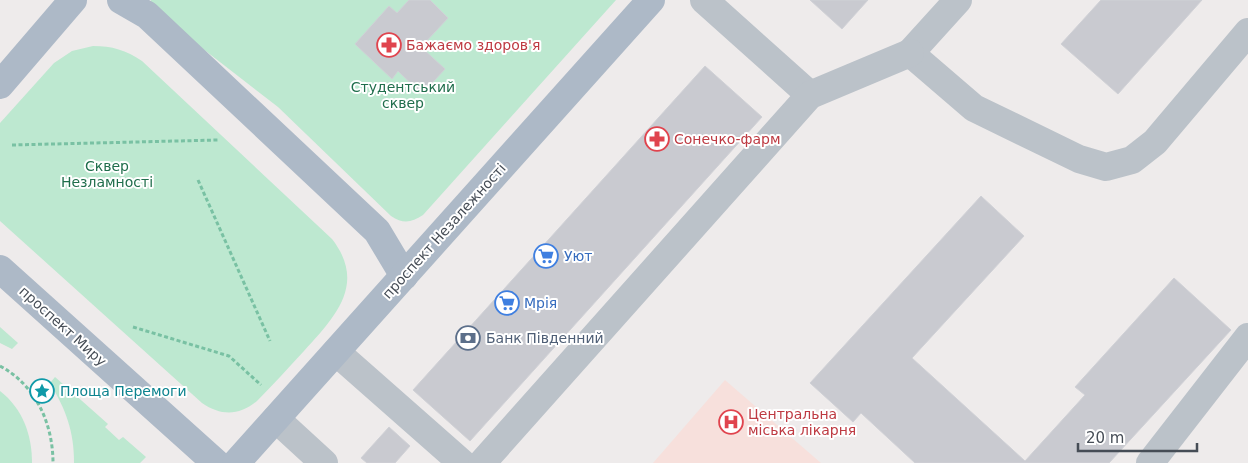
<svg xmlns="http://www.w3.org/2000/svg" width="1248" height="463" font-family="'DejaVu Sans',sans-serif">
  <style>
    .medical { fill: #f7e0dc }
    .green { fill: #bde8d0 }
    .building { fill: #c9cad0; stroke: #d0d1d6 }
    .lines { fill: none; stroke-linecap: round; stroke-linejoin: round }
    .path { stroke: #79c1a3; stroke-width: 3; stroke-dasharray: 4 2.5; stroke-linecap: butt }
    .minor { stroke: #bbc2c9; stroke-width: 28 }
    .major { stroke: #adb9c7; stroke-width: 28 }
    .labels { text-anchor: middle; stroke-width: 4; stroke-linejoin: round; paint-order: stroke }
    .health-label { font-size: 14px; fill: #be3a42; stroke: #fff; text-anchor: start }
    .park-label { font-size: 14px; fill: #206e4c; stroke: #fff }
    .street-label { font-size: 14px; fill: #464d56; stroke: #fff }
    .shop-label { font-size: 14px; fill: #366cbe; stroke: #fff; text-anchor: start }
    .service-label { font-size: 14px; fill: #4e5e75; stroke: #fff; text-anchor: start }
    .culture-label { font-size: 14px; fill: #0d838f; stroke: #fff; text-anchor: start }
  </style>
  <rect width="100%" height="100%" fill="#eeebeb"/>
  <!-- medical -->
  <polygon class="medical" points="725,380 821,463 653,463"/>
  <!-- green -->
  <g class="green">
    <path d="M151 0H616L423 215C411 223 403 224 391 216L278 107 149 7Z"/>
    <path d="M93 46C112 46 126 50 142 61L332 239C367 284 335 317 304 351 288 368 273 385 257 401 239 416 221 416 202 403L0 221V123L54 63 72 51Z"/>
    <polygon points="0,327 18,343 12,349 0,343"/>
    <path d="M55 377 108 424 105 427 119 440 123 437 146 457 140 463H74C74 431 66 410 50 383Z"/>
    <path d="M0 391C23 409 32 435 32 463H0Z"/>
  </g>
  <!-- building -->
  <g class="building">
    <polygon points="409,0 430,0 448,18 421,47 445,69 422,94 398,71 392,79 355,44 389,6 397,13"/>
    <polygon points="810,0 868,0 842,29"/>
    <polygon points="1101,0 1202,0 1118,94 1061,44"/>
    <polygon points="705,66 762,117 470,441 413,390"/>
    <polygon points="981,196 1024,236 912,358 1025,461 1085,395 1075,387 1174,278 1231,330 1109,463 915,463 861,413 853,422 810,383"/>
    <polygon points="389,427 410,446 395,463 367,463 361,458"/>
  </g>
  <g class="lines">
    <!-- path -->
    <g class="path">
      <polyline points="12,145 218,140"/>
      <polyline points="198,180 270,341"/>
      <polyline points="133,327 229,356 261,385"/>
      <path d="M0 366C36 385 53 424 53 463"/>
    </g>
    <!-- minor -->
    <g class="minor">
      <polyline points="704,0 810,95"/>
      <polyline points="958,0 910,53 974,108 1079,159 1106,167 1132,160 1155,142 1248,32"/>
      <polyline points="336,352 462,463"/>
      <polyline points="276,419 324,463"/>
      <polyline points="482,463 810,95 910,53"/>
      <polyline points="1150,463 1248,337"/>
    </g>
    <!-- major -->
    <g class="major">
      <polyline points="121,0 147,15 377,231 404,276"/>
      <polyline points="0,85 73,0"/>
      <polyline points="0,269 216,463"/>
      <polyline points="236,463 651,0"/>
    </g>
  </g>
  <!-- icons -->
  <defs>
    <g id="pharmacy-ring" transform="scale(1.25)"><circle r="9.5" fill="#fff" stroke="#e0444e" stroke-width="1.5"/><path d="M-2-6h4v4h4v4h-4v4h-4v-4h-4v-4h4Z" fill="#e0444e"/></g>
    <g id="supermarket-ring" transform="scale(1.25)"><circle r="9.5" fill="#fff" stroke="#3f7fe0" stroke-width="1.5"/><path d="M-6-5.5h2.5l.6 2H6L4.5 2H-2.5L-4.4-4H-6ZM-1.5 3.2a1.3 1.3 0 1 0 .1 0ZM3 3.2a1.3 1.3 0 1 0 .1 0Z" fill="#3f7fe0"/></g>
    <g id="bank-ring" transform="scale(1.25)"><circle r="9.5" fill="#fff" stroke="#5c6f8a" stroke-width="1.5"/><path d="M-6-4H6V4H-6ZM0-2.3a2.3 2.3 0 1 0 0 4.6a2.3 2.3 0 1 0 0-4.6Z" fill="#5c6f8a"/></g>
    <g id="sight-ring" transform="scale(1.25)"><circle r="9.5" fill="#fff" stroke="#0f9aa8" stroke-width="1.5"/><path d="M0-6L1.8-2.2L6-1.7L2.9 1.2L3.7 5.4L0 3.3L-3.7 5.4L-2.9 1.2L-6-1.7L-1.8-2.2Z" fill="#0f9aa8"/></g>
    <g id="hospital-ring" transform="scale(1.25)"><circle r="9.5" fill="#fff" stroke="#e0444e" stroke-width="1.5"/><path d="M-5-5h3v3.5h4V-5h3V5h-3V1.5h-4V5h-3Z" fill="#e0444e"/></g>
  </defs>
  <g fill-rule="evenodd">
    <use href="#pharmacy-ring" x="389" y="45"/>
    <use href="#pharmacy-ring" x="657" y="139"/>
    <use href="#supermarket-ring" x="546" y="256"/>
    <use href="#supermarket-ring" x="507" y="303"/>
    <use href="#bank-ring" x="468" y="338"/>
    <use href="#sight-ring" x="42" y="391"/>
    <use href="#hospital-ring" x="731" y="422"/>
  </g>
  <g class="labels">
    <!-- health labels -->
    <g class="health-label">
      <text x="406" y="50">Бажаємо здоров'я</text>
      <text x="674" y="144">Сонечко-фарм</text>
      <text x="748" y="419">Центральна<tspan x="748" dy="16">міська лікарня</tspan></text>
    </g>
    <!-- park labels -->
    <g class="park-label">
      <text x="403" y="92">Студентський<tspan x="403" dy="16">сквер</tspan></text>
      <text x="107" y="171">Сквер<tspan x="107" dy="16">Незламності</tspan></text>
    </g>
    <!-- street labels -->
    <g class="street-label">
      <text transform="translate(444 231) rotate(-48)" y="5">проспект Незалежності</text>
      <text transform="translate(63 326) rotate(42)" y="5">проспект Миру</text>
    </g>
    <!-- shop labels -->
    <g class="shop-label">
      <text x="564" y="261">Уют</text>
      <text x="524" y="308">Мрія</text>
    </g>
    <!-- service labels -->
    <g class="service-label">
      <text x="486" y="343">Банк Південний</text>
    </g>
    <!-- culture labels -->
    <g class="culture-label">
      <text x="60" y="396">Площа Перемоги</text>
    </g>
  </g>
  <!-- scale -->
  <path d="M1078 443v8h119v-8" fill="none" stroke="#464d56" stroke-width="2.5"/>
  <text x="1086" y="443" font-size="15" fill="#464d56" stroke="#ffffff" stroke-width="4" paint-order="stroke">20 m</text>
</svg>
